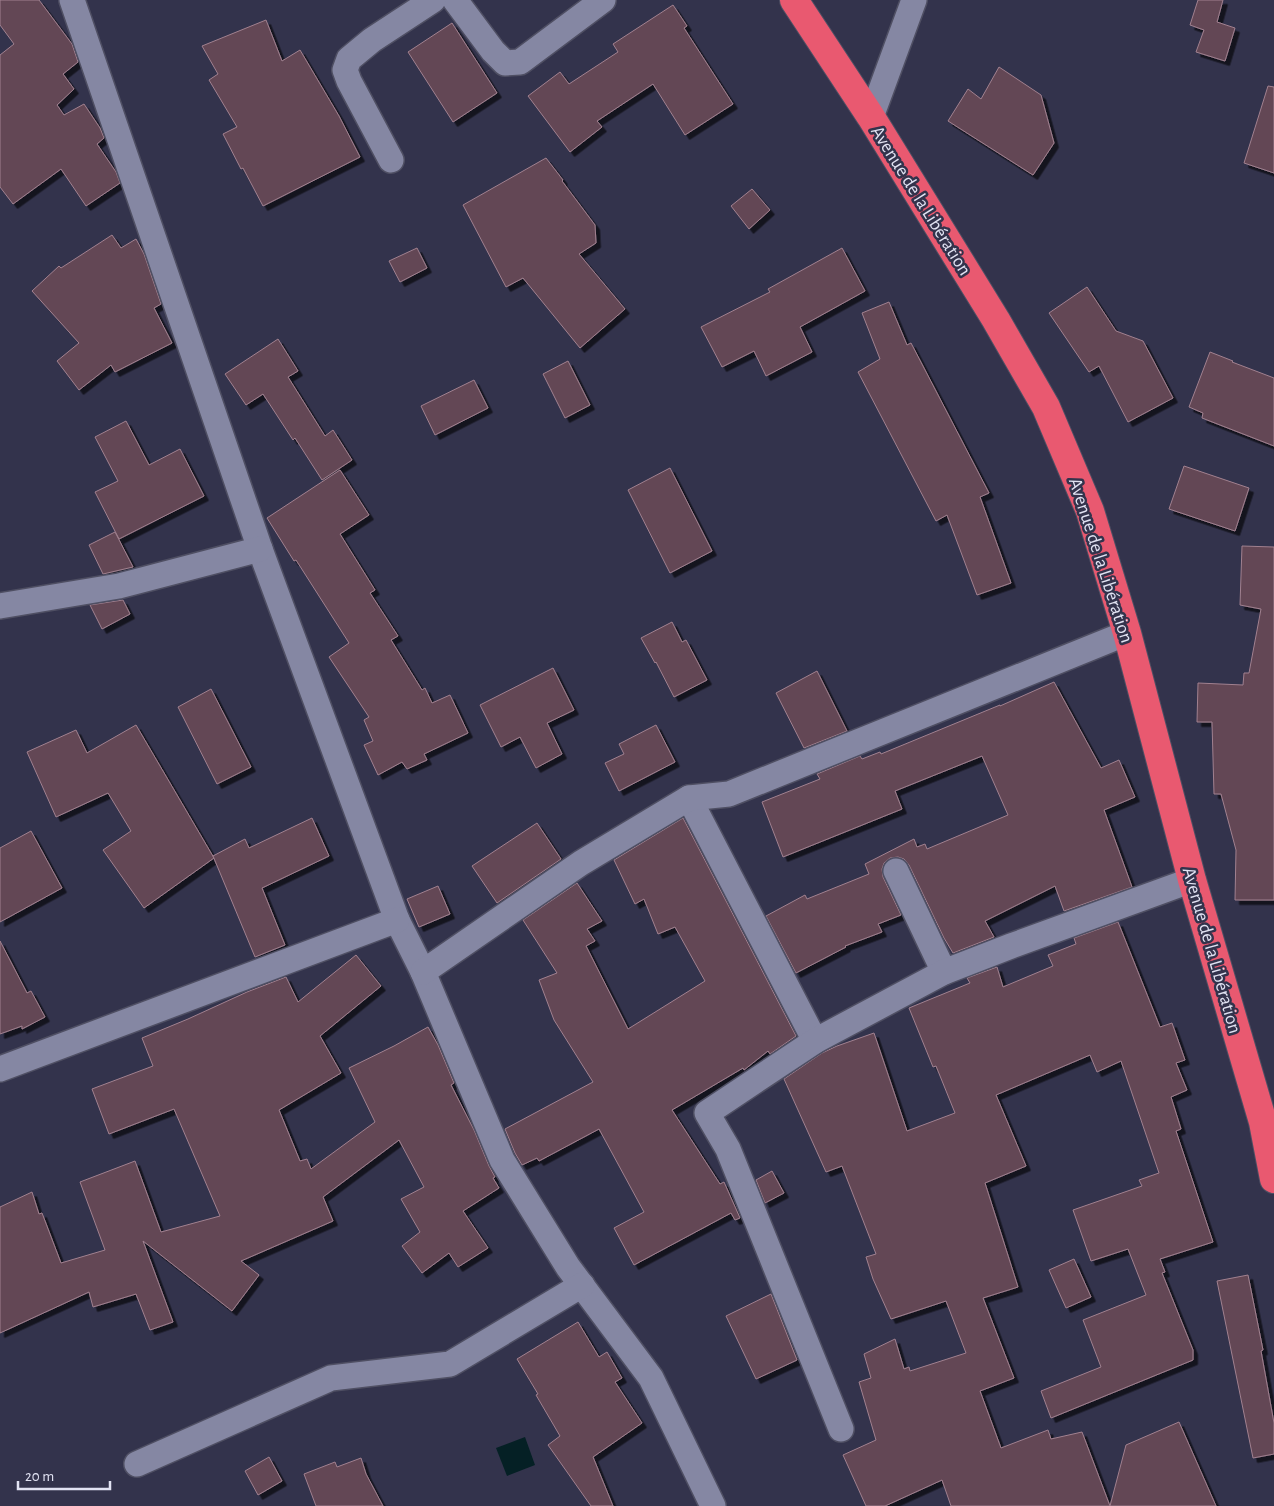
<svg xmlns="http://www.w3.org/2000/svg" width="1274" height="1506" font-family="'Alegreya Sans',sans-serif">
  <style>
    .water { fill: #052025 }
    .building { fill: #634754; stroke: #a18190; filter: url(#shadow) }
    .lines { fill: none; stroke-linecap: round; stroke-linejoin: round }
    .street-casing { stroke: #4f4f63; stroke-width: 28 }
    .highway-casing { stroke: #4f4f63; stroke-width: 30 }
    .street { stroke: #8587a3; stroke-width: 25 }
    .highway { stroke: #e95970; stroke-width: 28 }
    .labels { text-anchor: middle; stroke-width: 5; stroke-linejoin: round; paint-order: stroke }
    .street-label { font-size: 19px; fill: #e2e3f3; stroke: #33334c }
  </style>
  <defs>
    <filter id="shadow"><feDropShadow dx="4.5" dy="4.5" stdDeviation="0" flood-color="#0009"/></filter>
  </defs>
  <rect width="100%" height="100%" fill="#33334c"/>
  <!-- water -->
  <polygon class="water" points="525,1437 535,1465 507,1476 496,1448"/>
  <!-- building -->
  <g class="building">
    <polygon points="0,0 39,0 72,44 78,62 63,74 74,89 57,105 64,115 84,104 100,128 104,138 97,144 116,172 120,183 86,206 61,169 13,204 0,187 0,55 14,44 0,25"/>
    <polygon points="1198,0 1223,0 1217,22 1235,28 1225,61 1196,52 1204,30 1190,25"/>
    <polygon points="673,5 687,26 684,28 733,104 685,135 653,84 597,121 602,127 570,152 528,96 560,72 569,84 618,52 613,44"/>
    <polygon points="266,20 282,61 300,50 339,116 360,157 263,206 243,168 241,169 223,134 237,127 209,80 218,74 202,46"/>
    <polygon points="452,23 497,93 453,122 408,52"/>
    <polygon points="999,67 1041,95 1054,143 1033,175 948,121 968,89 981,99"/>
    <polygon points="1268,86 1274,87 1274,173 1244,163"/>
    <polygon points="546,158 563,180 562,181 595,225 596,243 579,254 625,309 580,348 523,278 506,287 463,205"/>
    <polygon points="752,189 770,210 749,229 731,206"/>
    <polygon points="112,235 121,248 136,239 144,254 161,304 154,308 172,343 115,372 111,365 79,390 57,361 79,343 32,291 59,266 61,268"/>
    <polygon points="417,248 427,268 400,282 389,261"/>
    <polygon points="842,248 865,291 800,327 812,352 766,376 754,351 722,367 701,327 770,292 768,289"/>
    <polygon points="1087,287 1116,331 1143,341 1173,398 1128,422 1099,366 1089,372 1049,313"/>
    <polygon points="889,302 907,345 911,343 989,493 980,497 1011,583 977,595 947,515 936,521 858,372 880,359 862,313"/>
    <polygon points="278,339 298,371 288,377 325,436 333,430 352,460 322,480 295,438 293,440 263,394 246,405 225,374"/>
    <polygon points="1210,352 1233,361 1232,362 1274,378 1274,446 1202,418 1203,413 1189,407"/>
    <polygon points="568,361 590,405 565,418 543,374"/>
    <polygon points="474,380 488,408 435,435 421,406"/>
    <polygon points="126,421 149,465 180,449 204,496 119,539 95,492 118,481 95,437"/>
    <polygon points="1184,466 1249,488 1235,531 1169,509"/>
    <polygon points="670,468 712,551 670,573 628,490"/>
    <polygon points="340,470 369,515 340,534 375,590 370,593 398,636 391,640 422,690 425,688 432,703 450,695 468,733 424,754 427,760 407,769 402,762 378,775 364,745 373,741 364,720 369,717 329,657 349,643 296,560 294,561 267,518"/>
    <polygon points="115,532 133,567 103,574 89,545"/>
    <polygon points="1242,546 1274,547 1274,900 1235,900 1236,850 1221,794 1214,794 1212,722 1197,722 1198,683 1243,685 1244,673 1249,673 1261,609 1240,605"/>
    <polygon points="123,600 130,614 102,629 90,605"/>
    <polygon points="672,622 682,642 686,640 707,680 674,697 656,662 655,663 641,638"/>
    <polygon points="553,668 574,710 547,723 562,754 536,768 520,737 501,747 480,705"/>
    <polygon points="817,671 847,731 804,748 776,693"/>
    <polygon points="1054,682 1101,768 1119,760 1135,797 1104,810 1132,887 1064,911 1055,886 985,921 994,937 953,953 944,938 909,865 904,859 898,857 890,858 884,863 882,869 883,877 901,915 878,924 882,932 845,946 846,947 796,973 766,916 805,895 807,899 869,874 865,864 914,839 917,847 925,844 927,849 1008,815 982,756 895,791 902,809 783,857 762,802 820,779 817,774 860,756 862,759 880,752 881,754 1000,705 1000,706"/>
    <polygon points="211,689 251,767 217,784 178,707"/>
    <polygon points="136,725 214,858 144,908 103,850 131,831 108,793 56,817 27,752 76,730 87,753"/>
    <polygon points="656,725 675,762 619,791 605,763 624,754 619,744"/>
    <polygon points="312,818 329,856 262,888 285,945 255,957 213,856 245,839 249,848"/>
    <polygon points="683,818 796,1036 770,1054 768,1051 744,1070 743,1068 672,1110 720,1184 724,1182 740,1218 735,1220 731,1213 634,1265 614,1228 644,1212 599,1129 539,1161 537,1158 522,1165 515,1153 505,1129 593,1082 554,1020 539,980 557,973 523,920 577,883 602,921 587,929 595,941 586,946 628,1029 705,981 675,927 658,934 644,899 635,904 614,860"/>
    <polygon points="537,823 561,859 497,903 472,866"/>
    <polygon points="31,831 62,888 0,922 0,848"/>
    <polygon points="438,886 450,914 419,927 407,899"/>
    <polygon points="1118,922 1160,1027 1172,1023 1185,1060 1176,1063 1187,1090 1171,1097 1181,1129 1176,1131 1213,1242 1160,1259 1165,1272 1162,1273 1193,1350 1193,1360 1051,1418 1041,1391 1101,1367 1083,1320 1146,1295 1128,1249 1091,1261 1073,1210 1142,1186 1139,1180 1159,1173 1121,1061 1097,1072 1090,1055 996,1095 1026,1166 985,1183 1018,1287 983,1298 1014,1378 980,1391 1001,1448 1048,1430 1051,1439 1082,1432 1110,1506 951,1506 942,1480 885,1506 866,1506 843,1455 876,1440 859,1382 871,1378 864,1354 895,1339 904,1369 909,1367 910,1371 966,1353 946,1301 891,1319 873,1279 866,1257 876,1254 842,1166 826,1172 784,1079 822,1053 837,1046 874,1033 907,1131 955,1113 936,1066 933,1067 909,1008 970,983 967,978 997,967 1003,987 1053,966 1048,955 1076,944 1074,938"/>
    <polygon points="0,941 27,993 31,991 45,1017 22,1029 22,1026 0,1034"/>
    <polygon points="356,955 381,986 320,1036 341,1073 279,1110 300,1161 307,1159 311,1169 375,1122 349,1068 394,1046 428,1027 438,1045 454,1083 451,1085 474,1130 489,1166 495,1177 493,1178 499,1188 463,1211 488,1248 458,1267 449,1253 422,1273 402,1246 420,1232 401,1199 424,1187 399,1140 323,1197 333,1221 241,1261 259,1275 232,1311 143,1241 173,1322 150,1330 136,1294 93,1307 89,1292 0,1333 0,1207 32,1192 39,1214 42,1213 61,1263 105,1250 80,1182 135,1161 161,1232 220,1216 174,1109 109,1134 92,1089 153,1066 142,1038 188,1019 247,992 286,977 298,1002"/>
    <polygon points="772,1171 784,1193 765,1203 756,1180"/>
    <polygon points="1074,1259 1091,1297 1066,1308 1049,1270"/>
    <polygon points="1248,1275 1263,1350 1261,1351 1274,1423 1274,1454 1253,1458 1217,1281"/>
    <polygon points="771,1294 797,1360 756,1379 726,1316"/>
    <polygon points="578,1322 599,1357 607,1352 622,1378 615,1382 642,1423 593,1457 613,1506 591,1506 548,1445 560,1436 536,1395 538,1394 517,1359"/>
    <polygon points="1179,1422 1216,1506 1110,1506 1126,1445"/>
    <polygon points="269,1457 282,1481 258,1495 245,1471"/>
    <polygon points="361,1458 366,1474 383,1506 316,1506 304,1474 335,1462 337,1467"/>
  </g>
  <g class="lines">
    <!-- street casing -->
    <g class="street-casing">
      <g id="street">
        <polyline points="72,0 260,549 397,920 423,972 502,1160 568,1267 651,1378 713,1506"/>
        <polyline points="455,0 493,51 505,63 520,62 603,0"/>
        <polyline points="871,117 914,0"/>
        <polyline points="391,160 349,81 345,70 349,59 372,40 433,0"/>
        <polyline points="0,606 119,586 260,549"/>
        <polyline points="689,798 815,1041"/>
        <polyline points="896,871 944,972"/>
        <polyline points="423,972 581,863 689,798 729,794 1127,633"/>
        <polyline points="0,1069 397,920"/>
        <polyline points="841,1429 728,1149 707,1113 815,1041 944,972 1011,946 1192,880"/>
        <polyline points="137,1464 331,1378 450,1364 582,1285"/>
      </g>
    </g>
    <!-- highway casing -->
    <g class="highway-casing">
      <polyline id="highway" points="794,0 871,117 996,320 1046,407 1090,511 1127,633 1192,880 1263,1122 1274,1179"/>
    </g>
    <!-- street -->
    <use href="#street" class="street"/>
    <!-- highway -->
    <use href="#highway" class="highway"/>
  </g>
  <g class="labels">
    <!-- street labels -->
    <g class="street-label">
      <text transform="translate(922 200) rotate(58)" y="7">Avenue de la Libération</text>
      <text transform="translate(1102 560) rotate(72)" y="7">Avenue de la Libération</text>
      <text transform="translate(1213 950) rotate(74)" y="7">Avenue de la Libération</text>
    </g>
  </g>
  <!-- scale -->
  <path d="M18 1481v8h92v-8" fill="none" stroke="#e2e3f3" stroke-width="2.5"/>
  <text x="25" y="1481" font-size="15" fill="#e2e3f3" stroke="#33334c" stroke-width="4" paint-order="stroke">20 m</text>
</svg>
